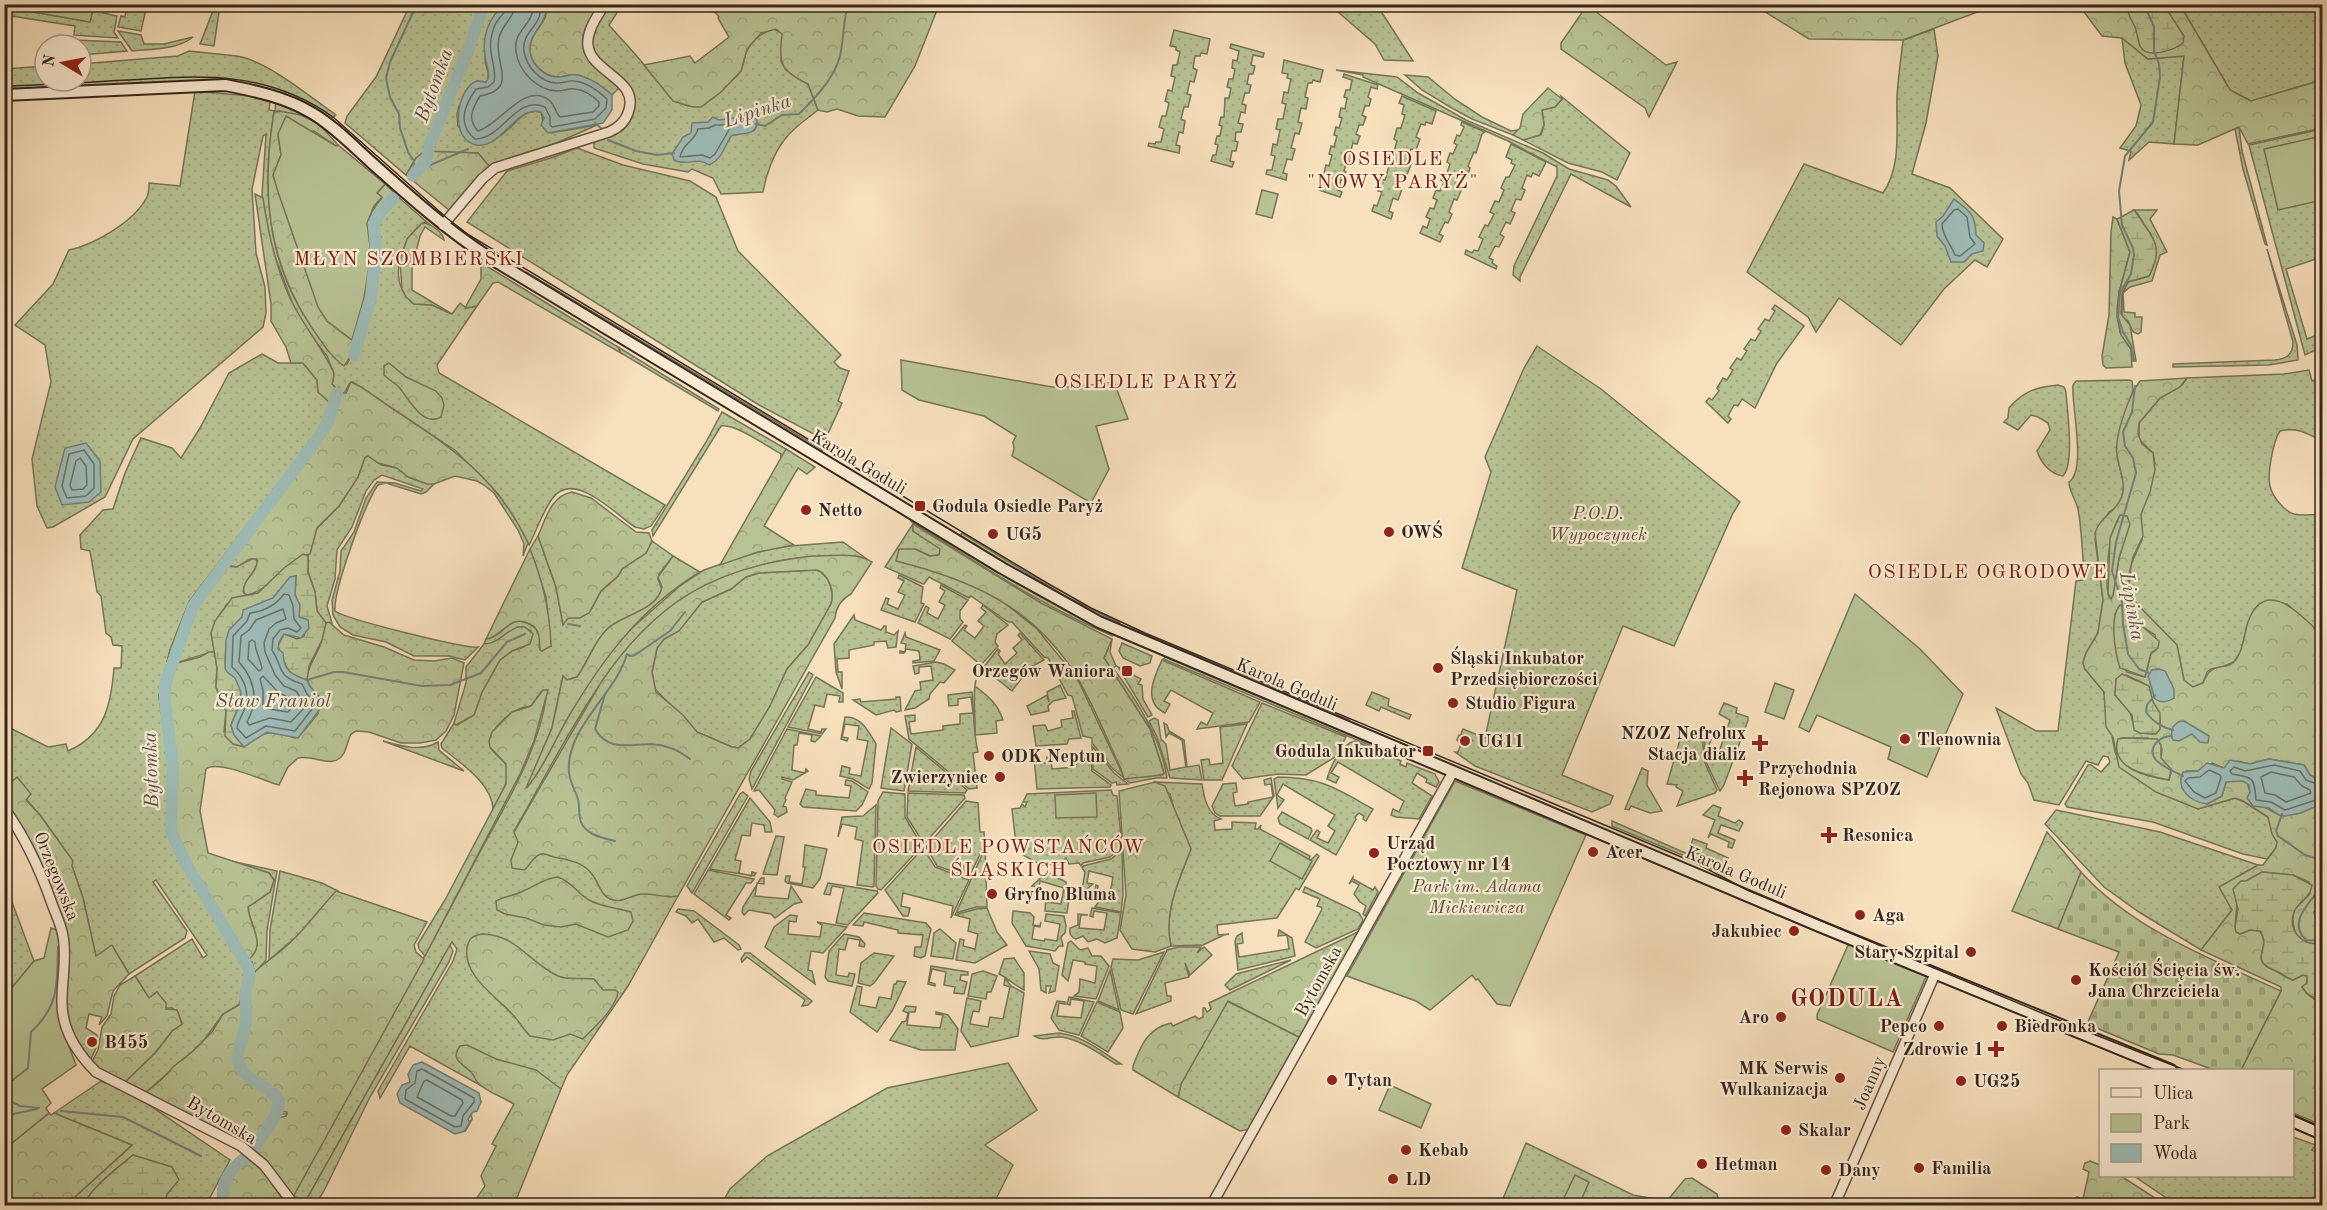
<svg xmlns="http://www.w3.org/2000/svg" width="2327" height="1210" font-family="'Old Standard TT',serif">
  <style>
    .grass { fill: url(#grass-dots); stroke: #767459; stroke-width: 1.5 }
    .forest { fill: url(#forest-crowns); stroke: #767459; stroke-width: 1.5; fill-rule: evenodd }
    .wetland { fill: url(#wetland-marsh); stroke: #767459; stroke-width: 1.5 }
    .cemetery { fill: url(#cemetery-stones); stroke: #767459; stroke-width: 1.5 }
    .park { fill: #b8c394; stroke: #767459; stroke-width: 1.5 }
    .water { fill: #9ebcb7; stroke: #74807a; stroke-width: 1.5 }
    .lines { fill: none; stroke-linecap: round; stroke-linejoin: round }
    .shore { stroke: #6a716a; stroke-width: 1.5 }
    .stream { stroke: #74807a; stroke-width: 2 }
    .river { stroke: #9ebcb7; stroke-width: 12 }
    .tertiary-casing { stroke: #665446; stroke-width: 12 }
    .secondary-casing { stroke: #35261e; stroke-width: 14 }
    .tertiary { stroke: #faebd3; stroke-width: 9 }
    .secondary { stroke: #faebd3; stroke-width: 10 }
    .tram { stroke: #35261e; stroke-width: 1.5 }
    .poi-dot { fill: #8f2418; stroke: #faebd3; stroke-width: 2 }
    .labels { text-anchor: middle; stroke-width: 4.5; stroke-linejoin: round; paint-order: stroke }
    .street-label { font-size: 18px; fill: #35261e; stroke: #faebd3 }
    .poi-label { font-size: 18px; font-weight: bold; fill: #35261e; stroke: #faebd3; text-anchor: start }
    .park-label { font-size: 18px; font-style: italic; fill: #564d3c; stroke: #faebd3 }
    .water-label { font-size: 20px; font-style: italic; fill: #54534c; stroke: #faebd3 }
    .neighbourhood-label { font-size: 20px; letter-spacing: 1.5px; fill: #7a1f14; stroke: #faebd3 }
    .district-label { font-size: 24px; font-weight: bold; letter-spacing: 1.5px; fill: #7a1f14; stroke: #faebd3 }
  </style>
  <defs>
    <pattern id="grass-dots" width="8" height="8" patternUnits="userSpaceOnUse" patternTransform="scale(1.5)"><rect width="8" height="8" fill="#b8c394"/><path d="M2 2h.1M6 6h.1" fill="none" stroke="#9fa77f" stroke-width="1.8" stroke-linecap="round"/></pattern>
    <pattern id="forest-crowns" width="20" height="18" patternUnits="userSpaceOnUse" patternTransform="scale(1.5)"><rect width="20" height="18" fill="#b8c394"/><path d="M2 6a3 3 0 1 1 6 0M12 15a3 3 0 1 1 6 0" fill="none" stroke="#9fa77f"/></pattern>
    <pattern id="wetland-marsh" width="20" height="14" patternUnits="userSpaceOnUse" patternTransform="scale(1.5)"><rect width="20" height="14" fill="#b8c394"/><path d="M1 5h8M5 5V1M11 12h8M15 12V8" fill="none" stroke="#9fa77f"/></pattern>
    <pattern id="cemetery-stones" width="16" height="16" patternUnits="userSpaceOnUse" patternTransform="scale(1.5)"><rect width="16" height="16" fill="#b8c394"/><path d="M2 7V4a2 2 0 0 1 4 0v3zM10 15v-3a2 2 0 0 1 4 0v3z" fill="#9fa77f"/></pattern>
  </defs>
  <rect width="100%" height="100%" fill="#f7e0bc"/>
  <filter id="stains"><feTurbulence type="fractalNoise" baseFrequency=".00333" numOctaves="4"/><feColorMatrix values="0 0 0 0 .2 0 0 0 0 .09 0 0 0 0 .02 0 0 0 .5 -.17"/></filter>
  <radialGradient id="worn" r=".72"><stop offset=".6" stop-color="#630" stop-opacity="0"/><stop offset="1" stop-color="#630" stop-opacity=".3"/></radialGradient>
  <!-- grass -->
  <g class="grass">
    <path d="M505 4 501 7C498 19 485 48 485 59 485 68 491 72 487 82L478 81 471 85 459 106 457 114 458 126 467 140C477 139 493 140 501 135 515 127 522 107 541 112L543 122 551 133 597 125 554 144 489 166 478 153 416 158 406 175 345 123 347 116 376 77 410 5Z"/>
    <polygon points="94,5 105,5 103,13 117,16 114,32 118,38 74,35 75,26 5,15 4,7 90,22"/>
    <polygon points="127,5 147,5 141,31 118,27 121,16 125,17"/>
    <polygon points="213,5 220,5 214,46 200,44 213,11"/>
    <path d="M610 5H622L609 25C621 39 634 52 645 66 671 98 690 128 726 85 730 81 736 78 739 73 743 68 744 61 745 56 749 42 761 33 773 29L783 33 781 61 786 70 808 84 818 110C807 119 794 127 785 139 774 153 766 174 763 192L721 194 713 178 692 169 688 172 643 164 594 148V142C603 137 614 136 623 130 628 126 630 120 632 114 645 77 599 74 593 46 590 31 601 16 610 5Z"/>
    <polygon points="1330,5 1377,5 1413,61 1384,60 1375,44"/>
    <polygon points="2180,5 2322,5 2322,80 2251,101 2230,90"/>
    <path d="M1934 29 1938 56 1926 123 1912 174 1950 188 2003 239 1987 267 1975 260 1944 289 1901 345 1839 298 1816 332 1808 317 1747 272 1804 164 1883 193C1902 166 1896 128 1897 97 1898 78 1901 59 1903 40Z"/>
    <polygon points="1174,30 1210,39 1207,54 1201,53 1200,56 1195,56 1193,68 1197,70 1194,82 1190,81 1187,94 1191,95 1188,107 1184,107 1181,119 1185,121 1183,133 1179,132 1176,145 1180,146 1179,153 1148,146 1149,143 1155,144 1156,142 1161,142 1164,129 1159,127 1162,116 1166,116 1169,103 1165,101 1168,90 1172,91 1175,77 1171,76 1173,65 1177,65 1180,52 1176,50 1176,47 1170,46"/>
    <path d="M118 31 141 35 144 44H164L193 37C177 50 152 49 132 51Z"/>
    <polygon points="2122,38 2148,59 2184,56 2174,144 2149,142 2129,160 2131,151 2120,148 2136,126 2141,105 2125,63"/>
    <polygon points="74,40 121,42 127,51 81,55 81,45 73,45"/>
    <polygon points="1231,44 1264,53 1263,57 1253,55 1251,65 1255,66 1253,74 1249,74 1247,84 1251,85 1249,93 1245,93 1242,104 1246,105 1245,113 1241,112 1238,123 1243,124 1241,132 1236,132 1235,141 1238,142 1236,151 1232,151 1230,161 1234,162 1232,167 1211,161 1213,155 1216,155 1218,145 1215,144 1217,136 1220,136 1222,126 1219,125 1221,117 1224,117 1225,98 1229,98 1231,88 1227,87 1229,79 1233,79 1235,69 1232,68 1233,60 1237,61 1239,51 1230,48"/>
    <path d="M189 51C205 53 220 54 236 56 267 60 310 97 336 115L329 120 255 87 5 91V69L45 66V81H81V64L178 56Z"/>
    <polygon points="1284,60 1323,70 1320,82 1313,80 1312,83 1308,83 1305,97 1308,98 1306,109 1301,108 1298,122 1302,123 1299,134 1295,133 1291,148 1295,149 1292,160 1287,159 1283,173 1287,174 1286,180 1266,174 1267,170 1272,170 1275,156 1271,155 1273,144 1277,145 1280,130 1276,129 1278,119 1283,119 1286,104 1282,103 1284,92 1288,93 1291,79 1287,78 1288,74 1282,73"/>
    <polygon points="1336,70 1397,77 1418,93 1466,120 1543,153 1569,169 1608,180 1616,186 1631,207 1571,174 1520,277 1520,281 1513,275 1514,266 1557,176 1557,167 1508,141 1363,77 1363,75"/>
    <polygon points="1344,74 1378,85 1377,89 1371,87 1368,97 1371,99 1369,106 1365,106 1362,115 1366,117 1363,125 1359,125 1356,134 1360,136 1357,144 1353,143 1350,153 1354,155 1351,162 1347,161 1344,171 1348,173 1345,181 1341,180 1338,190 1342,192 1340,197 1319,190 1321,184 1324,184 1327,174 1324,173 1326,165 1329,166 1332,155 1329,154 1331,146 1334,147 1337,136 1334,135 1336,127 1339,128 1342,118 1339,117 1341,108 1345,109 1347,98 1344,97 1346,90 1350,90 1352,80 1343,77"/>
    <polygon points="1405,75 1428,77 1456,100 1482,117 1511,131 1518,130 1517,133 1513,135 1472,119 1450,107 1422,90"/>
    <path d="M195 91 249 96 270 102 269 110 275 111 276 101 306 116 274 112C258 209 272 293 343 365L347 364 352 354 357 356 377 275 379 247 375 225 381 215 397 196 443 236 425 222C405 234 392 267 402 289 404 294 411 300 414 304L432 305 452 314 460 303 466 308 477 306 437 365 439 373 665 505 651 526 644 529 635 527C616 515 573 468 552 499 542 513 537 530 529 545L499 495 456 451 353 382 349 384 344 394 336 392 337 389 332 384 334 374 327 356 312 337 294 307 271 246 262 195 266 134 263 136 252 189 256 253 265 287 266 313 263 327 133 439 105 497 53 527 47 528 37 506 32 459 51 382 45 345 15 325 53 284 69 250C94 245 135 221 147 197 149 193 149 187 149 183L180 186Z"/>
    <polygon points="1402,96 1436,111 1432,124 1426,122 1425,125 1421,124 1416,137 1420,139 1416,150 1411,149 1407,162 1411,164 1407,175 1402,174 1398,187 1402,189 1398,200 1393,198 1389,211 1393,213 1391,219 1372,211 1374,205 1377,206 1382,192 1378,191 1381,179 1385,180 1389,166 1386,165 1389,153 1393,154 1397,141 1394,139 1397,128 1401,128 1405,115 1402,114 1404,105 1399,103"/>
    <polygon points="1561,96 1630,153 1617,180 1602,172 1568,163 1523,140 1541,135 1544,125 1542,110 1555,107 1562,99"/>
    <polygon points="1462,122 1485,132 1482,134 1476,153 1474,152 1468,166 1470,168 1467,177 1464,176 1459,189 1461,191 1457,200 1454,199 1449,212 1452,214 1448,223 1445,222 1439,234 1443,236 1440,242 1420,233 1423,226 1427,228 1430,219 1426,217 1430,208 1434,209 1437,200 1433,198 1436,190 1440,191 1444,182 1441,180 1443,173 1447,173 1450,164 1447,162 1450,153 1453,154 1457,145 1454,143 1457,135 1460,136 1464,127 1461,125"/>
    <polygon points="2239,127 2242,151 2267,245 2265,244 2243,169 2235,129"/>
    <polygon points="2322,129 2322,257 2286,269 2307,339 2322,333 2322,347 2305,355 2249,145"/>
    <polygon points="1511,144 1546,162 1539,176 1533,173 1531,177 1527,175 1522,188 1525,190 1521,200 1516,199 1511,211 1515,213 1510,224 1506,222 1500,234 1504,237 1499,247 1495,246 1489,258 1493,260 1492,263 1497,266 1496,269 1465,254 1466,250 1472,253 1474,250 1478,251 1483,239 1479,237 1485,225 1488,226 1494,214 1490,212 1495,201 1499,202 1504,190 1501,188 1506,177 1509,177 1515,165 1511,163 1512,160 1506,157"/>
    <polygon points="577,148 623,165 690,181 716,197 738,251 841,355 834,362 840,368 849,371 838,401 842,403 825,440 759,405 467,222 507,171 554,157"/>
    <path d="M2267 249 2297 345 2298 360 2269 365 2173 367V364L2275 360C2286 359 2293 355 2293 342Z"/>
    <polygon points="526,272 558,291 823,450 819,451 525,274"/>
    <polygon points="1775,305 1804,326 1777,363 1755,408 1742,399 1738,406 1734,405 1728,416 1731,419 1728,423 1706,402 1709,398 1712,400 1719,391 1717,388 1723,378 1727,380 1733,370 1730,368 1737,358 1741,360 1747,351 1744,349 1751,339 1755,341 1761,331 1758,329 1765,319 1769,321 1775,311 1772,309"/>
    <polygon points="1537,346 1601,389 1740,502 1733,513 1674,646 1623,626 1562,775 1613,796 1610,804 1592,812 1475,766 1455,752 1458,752 1461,744 1457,740 1459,735 1461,736 1459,742 1469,746 1472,740 1461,734 1463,729 1485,738 1517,590 1462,568 1491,472 1485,457 1524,368"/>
    <polygon points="618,347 719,409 718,411 621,353"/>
    <path d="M262 354 278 363H303L317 380 318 392 332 402V405L325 422 189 602 170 650 159 696 169 767 167 822 173 844 244 965 246 979 239 1005 223 1014 202 1043 144 1094 124 1083 155 1053 172 1031 182 1024 178 1012 172 1008H166L157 992 149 999 135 976 192 939 203 958 207 955 156 880 153 882 187 931 185 938 129 974 112 946 96 957 83 898 72 866V861L40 815 26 799 30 794 17 778 9 784 5 780 4 728 6 726 48 747 66 744 68 751C105 735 111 705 114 668H121L122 646 113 645 111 637 106 633 101 596 97 592 90 551 81 549 80 535 103 510 113 509 125 473 141 438 172 448 181 458 200 428 229 373Z"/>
    <path d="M2309 370 2312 381 2322 377V441C2307 433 2297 427 2280 431 2273 441 2267 475 2270 486 2272 496 2284 511 2294 514 2304 516 2313 514 2322 515V635L2287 604 2265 602 2261 604 2247 626 2241 651 2234 662 2222 667 2211 669 2207 672 2203 683 2193 687 2184 681 2177 645 2135 602 2129 587 2131 564 2142 540 2141 514 2155 464 2153 453 2139 439V423L2160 398 2182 385 2187 378 2284 374Z"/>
    <path d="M2129 380 2132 381 2133 390 2117 456 2124 485 2122 496 2117 507 2109 512 2095 539 2103 600 2098 633 2086 653 2083 663 2085 669 2104 692 2115 752 2118 759 2198 809 2235 798 2243 801 2268 817 2277 842 2276 848 2267 859 2243 854 2153 822 2067 807 2065 804 2088 765H2091L2101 772 2110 762 2108 757 2103 756 2098 765 2086 761 2059 805 2034 800 2028 783 2021 774 1996 708 2036 731H2058L2076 581 2083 580 2084 572C2082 551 2082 530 2078 509 2076 500 2069 491 2069 482 2087 469 2071 406 2073 385L2076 381H2080Z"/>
    <path d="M2058 385 2064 387 2066 392C2067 410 2075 463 2063 476 2050 474 2041 463 2037 451L2050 430 2048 423 2038 417 2031 415 2018 430 2004 422 2008 418 2009 408C2023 391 2037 387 2058 385Z"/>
    <path d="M722 412 786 449 781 460V454C768 447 735 423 721 426L653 536 652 530 706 442Z"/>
    <path d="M370 456 382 465 397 468 415 480 434 484 426 492 421 494 386 483 378 485C365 503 333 591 335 611 345 619 466 649 478 647L465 660 449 656H414L386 642 353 635 340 627 333 615 332 600 340 571 341 551 354 532 366 498 377 482 395 483 421 491 423 489 382 475 374 480 366 491 352 527 337 550 335 579 327 606 332 623H326L317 611 315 592 308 572V556L317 528 339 506 358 477 365 457Z"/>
    <path d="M912 522H917L1034 593 1113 636C1042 607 977 562 912 522Z"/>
    <path d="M913 524V531L941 549 939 555 930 556 915 549 936 571 982 589 997 597 1037 629 1077 678 1123 775 1164 773 1150 729 1104 658 1112 639 1110 652 1116 666 1113 668C1137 700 1162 739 1167 778H1156L1130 783 1112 768 1092 743V738L1083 736 1072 696 1068 695 1048 658 1044 657 1012 622H1008L971 596 969 598 929 577 924 584H923L885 567Z"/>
    <polygon points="962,533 1063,595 1120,623 1113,623 1033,581 960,536"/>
    <path d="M538 536 556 587 563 624 565 620 591 610 601 591 618 576 622 569 646 553 652 541 673 556 659 574 658 579 662 590C655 611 623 615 608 628 594 642 588 661 577 677L567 680 563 676 552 728 527 788 590 679 604 659 631 629 681 585 704 570 744 556 777 547 843 542 867 559C817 552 767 558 721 580 708 586 692 592 680 600 603 655 561 751 514 831L678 896 628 986 567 1075 561 1089 514 1104 410 1046 380 1098 378 1091 453 961 457 949 452 942 305 1202 301 1203 293 1197 295 1192C355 1083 416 975 473 865 501 812 541 750 547 690L541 692 531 706C527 707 521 707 517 710 505 716 487 732 490 747 494 753 499 757 504 762 515 776 499 796 493 809 492 783 460 763 442 748L441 744 454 723 457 725 474 715 482 692 500 660 512 651 524 647 531 631 522 627 490 644H484L486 639C508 636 506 610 535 627L540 637 539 647 551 646 546 597 530 549Z"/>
    <path d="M254 558 258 562C255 575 243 579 244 593L247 595 227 604 217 619 211 633 215 652C210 652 184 660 177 663L169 674 194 606 226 565 235 567Z"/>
    <path d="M817 570C829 575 835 592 831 604L808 645 787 669 768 711 750 739 738 748 732 747 697 732 655 689 652 672 657 648 664 639 673 634 686 622 702 602 731 589 746 577 759 573Z"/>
    <polygon points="899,575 923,587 921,603 924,604 915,622 881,610 886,598 889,599 887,604 898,609 905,595 898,592 904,581 898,578"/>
    <polygon points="941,585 968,600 960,611 960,619 963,622 950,639 918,623 926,606 929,608 927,613 938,619 945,605 939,602 945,591 940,588"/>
    <polygon points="983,605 1008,625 997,634 995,642 998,646 981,665 952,641 965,625 967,626 964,630 975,638 984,626 978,621 986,612 981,608"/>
    <polygon points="854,615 855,620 881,630 884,626 886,626 886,632 894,635 898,631 896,647 888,648 886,641 874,642 874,645 849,650 849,658 837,659 838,672 842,672 842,689 836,672 834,644"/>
    <polygon points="1130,628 1350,720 1342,720 1132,632"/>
    <polygon points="905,633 906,637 940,650 934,661 913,663 913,661 920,660 919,651 906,649 904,653 900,653 900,651 905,652 906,644 901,643"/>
    <polygon points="1020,633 1044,660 1029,668 1026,672 1028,676 1021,679 1012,691 983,668 998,649 1000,651 998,654 1005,664 1017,653 1013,648 1022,640 1018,635"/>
    <polygon points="1122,643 1152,656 1150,663 1140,666 1123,658 1119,651"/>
    <polygon points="1166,657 1382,748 1381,750 1163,659"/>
    <path d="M1162 660 1260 702 1249 722 1197 729 1201 722 1207 725 1213 713 1171 690 1164 701 1170 704 1165 713C1142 702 1154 677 1162 660Z"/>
    <polygon points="936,662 944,664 955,670 944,683 940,682 930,694 929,699 915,708 905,710 915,691 921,690 920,682 933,680 931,666 919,667 919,673 915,674 913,666"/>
    <polygon points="1118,667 1141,679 1138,684 1142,685 1143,699 1152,715 1148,717"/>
    <polygon points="809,672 813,675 752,789 749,779 751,771"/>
    <polygon points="816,677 843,693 843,702 839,702 840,696 827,694 824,707 815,705 808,729 821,732 822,729 826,729 822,734 788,727"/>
    <path d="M976 680 975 686C988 696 998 704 1003 720L996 721 997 733 975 735C976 719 972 694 976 680Z"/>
    <polygon points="1060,685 1066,698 1053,701 1048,706 1049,711 1031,715 1027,706 1047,695 1049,702 1047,692"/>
    <path d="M972 692C974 712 973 732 978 752L973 753 977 788 969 789 909 739 905 716 915 715V721L909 722 911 734 943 730V726L960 724V714L973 713 971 697 958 699V705L949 706 948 695Z"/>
    <polygon points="1372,692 1389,699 1388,706 1411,715 1409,719 1381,707 1379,711 1366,705"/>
    <polygon points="896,697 900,697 901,711 896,712 894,710 876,715 853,700 860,699 861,702 896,699"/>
    <polygon points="1262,703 1346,737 1335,757 1306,775 1278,774 1243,779 1232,766"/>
    <polygon points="1724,703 1737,708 1736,713 1748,717 1748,720 1724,785 1720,791 1706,762 1704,737 1711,740 1708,748 1719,752 1730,720 1719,714"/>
    <polygon points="1074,711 1081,738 1069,739 1067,744 1036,746 1033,726 1045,725 1048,731 1062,727 1061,720 1073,718 1072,711"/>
    <path d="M845 717C861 716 869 732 876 744L872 783 869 789 853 779 840 776 842 766 850 768 849 774 861 776 868 741 857 739 859 726 845 724 842 737 848 738 847 741 841 739Z"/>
    <polygon points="1154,718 1158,720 1161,739 1166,744 1170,770 1186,767 1182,740 1169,733 1166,737 1164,723 1167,725 1169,731 1184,740 1187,767 1199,765 1202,780 1170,778 1157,737 1149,721"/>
    <polygon points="1247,724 1222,780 1204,780 1201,760 1209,759 1210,765 1223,763 1220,727"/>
    <polygon points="891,728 912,744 904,791 881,788"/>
    <polygon points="787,729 821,736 815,742 811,741 812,735 799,733 797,745 794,745 792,770 805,773 806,769 808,771 793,780 782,777 782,779 792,782 785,798 786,800 783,806 786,807 787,812 778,817 774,814 775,810 759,790 754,791"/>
    <polygon points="1682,733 1702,736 1705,763 1717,790 1715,793 1677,806 1683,791 1676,787 1677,785 1667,784"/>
    <path d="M383 741C400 746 422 752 438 742L439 750 464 771Z"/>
    <path d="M1355 741 1401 761 1400 764 1406 767 1407 763 1435 774 1439 782 1436 787 1426 782 1427 779 1417 773 1412 783 1432 796 1419 819 1396 817 1391 815 1393 809 1399 812 1404 801 1338 762 1331 773 1339 777 1336 783 1327 779C1330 767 1341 744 1355 741Z"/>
    <polygon points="1092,746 1114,773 1128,784 1117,785 1116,782 1112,783 1093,769"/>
    <polygon points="916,747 967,790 965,793 908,791"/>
    <polygon points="1091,754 1092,771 1111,785 1110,787 1037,789 1034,758 1038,758 1038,763 1046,763 1047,757 1051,761 1052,769 1076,767 1076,761 1088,761 1088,755"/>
    <path d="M1278 777C1321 777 1337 789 1373 809L1366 821 1363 819 1364 816 1359 813 1355 817 1356 819 1336 855 1310 840 1317 830 1320 832 1317 838 1328 843 1335 831 1328 826 1335 815 1283 784 1277 795 1284 800 1278 808 1274 779Z"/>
    <polygon points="1271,778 1274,796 1260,816 1220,816 1215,813 1212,806 1223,784 1236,783 1237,792 1233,793 1235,806 1248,804 1248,802 1273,797 1271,784 1265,785 1264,780"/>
    <polygon points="846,780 852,781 868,792 862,805 856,811 803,807 800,804 806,789 816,791 816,795 849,798 851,786 845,785"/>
    <path d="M1155 782 1202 784C1204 797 1207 814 1221 819L1214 821 1215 830 1232 829V822L1256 823 1255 829H1258L1261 825 1260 829 1310 856 1309 859 1311 860 1317 854 1319 856 1299 890 1296 888 1277 918 1217 925 1218 935 1229 934 1224 935 1203 945 1171 946C1163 913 1179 880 1191 849L1174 809 1170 794Z"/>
    <polygon points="1111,790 1113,795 1117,796 1122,847 1110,857 1083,863 1081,866 1079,863 1069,864 1066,858 1062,864 1041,865 1023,855 1021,845 1016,844 1012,809 1020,808 1022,804 1025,807 1027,802 1023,802 1027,794"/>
    <polygon points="743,792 748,796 692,893 687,886 740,794"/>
    <polygon points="883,792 905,794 905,817 922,846 881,890 878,889 876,886 878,801"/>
    <polygon points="908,793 964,795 965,798 924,844 907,817"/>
    <polygon points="750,798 770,822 772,832 765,832 764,825 752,823 750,836 742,835 735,860 741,861 739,873 751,876 752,872 756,873 754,876 709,869"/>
    <polygon points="966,801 978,803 980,832 984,832 985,844 969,877 937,866 926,847"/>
    <polygon points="876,805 874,886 873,887 857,885 863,841 855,839 857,827 842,824 838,837 842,817 863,816"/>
    <polygon points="1713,805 1721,808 1718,816 1735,823 1739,820 1743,823 1739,831 1721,825 1718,833 1735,840 1732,848 1728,847 1729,842 1711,834 1708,838 1715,820 1703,815"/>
    <polygon points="2056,810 2160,832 2258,865 2220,887 2232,910 2201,950 2139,912 2104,887 2045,824"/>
    <polygon points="1282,812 1311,828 1312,831 1308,839 1280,824 1278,818"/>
    <polygon points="1612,821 1729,872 1725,876 1699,862 1612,826"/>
    <polygon points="776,836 784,837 777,875 763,874"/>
    <polygon points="1693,839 1707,844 1706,848 1728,858 1725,865 1689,850"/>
    <polygon points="805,845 827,849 820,879 813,888 787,883 785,881 786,876 790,876 789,882 802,884 805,867 803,867"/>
    <polygon points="923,848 935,867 969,880 951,918 953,906 903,893 901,906 910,908 908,916 903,916 885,890"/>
    <polygon points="985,848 987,907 976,907 956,913"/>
    <polygon points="1122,850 1123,895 1121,912 1095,907 1100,900 1094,893 1096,885 1098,886 1097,891 1110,894 1113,877 1089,871 1087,883 1093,884 1087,889 1090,894 1088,896 1082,890 1085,872 1082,868 1083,866 1111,859"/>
    <path d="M231 861 277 871 267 931 266 960 251 978 254 970 252 962 248 960C267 944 249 925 248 907L270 892 274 880 269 873Z"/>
    <polygon points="708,870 754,879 751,883 746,883 726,915 731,918 729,920 694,894"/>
    <polygon points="280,871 322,883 338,891 303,931 269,960 270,930"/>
    <polygon points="1047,872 1066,882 1066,888 1070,891 1067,913 1045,911 1046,896 1049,896 1048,902 1061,904 1064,888 1040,881 1039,887 1032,886"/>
    <polygon points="1353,877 1353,879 1373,890 1375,887 1378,892 1365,916 1363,914 1366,906 1360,902 1354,894 1359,885 1352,881 1349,884"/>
    <polygon points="761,878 764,878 764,884 757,883 755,896 788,899 791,886 802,902 794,904 775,918 771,914 749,910 744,915 742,912 743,907"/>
    <polygon points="828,883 877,891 878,893 848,925 836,923 844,888 832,886 830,895 824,894"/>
    <polygon points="1305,887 1359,913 1363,920 1358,929 1316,948 1305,942 1322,909 1321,907 1317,906 1320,899 1303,892"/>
    <polygon points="12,902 34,961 5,996 4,907"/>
    <polygon points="987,908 997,932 1007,945 975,963 956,960 960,939 964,940 963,946 975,949 978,934 968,931 970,919 955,915 976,909"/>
    <path d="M1092 908 1121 913 1117 938 1105 943 1097 939 1088 942 1083 936 1076 939C1070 937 1069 933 1070 928L1078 925V914L1088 915H1081L1079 928 1104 930 1107 913 1094 911 1093 917 1090 916Z"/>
    <polygon points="678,909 694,911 739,945 741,949 738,950 724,938 714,942 698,919 692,923 686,916 676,912"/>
    <polygon points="1013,911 1030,913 1034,917 1033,925 1040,926 1041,922 1040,927 1034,926 1032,939 1044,941 1045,939 1057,941 1060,924 1045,921 1046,914 1064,916 1066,926 1065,933 1061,937 1063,946 1059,946 1055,951 1026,946 1012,923"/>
    <polygon points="864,913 926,923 931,929 925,956 921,958 914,956 915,947 921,947 923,935 898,933 898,930 864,922 863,926 853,925"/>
    <polygon points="790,915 797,916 796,922 789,921 788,934 820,937 822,925 817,922 847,927 823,953 811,951 808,970 812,971 815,984 765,947 774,927"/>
    <polygon points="940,929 956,943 953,959 931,956 934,933"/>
    <polygon points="1279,930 1292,938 1295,956 1238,970 1235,941 1237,936 1242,933 1243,943 1237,944 1239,957 1289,949 1287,935 1278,936"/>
    <polygon points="844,934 859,937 865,944 864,947 859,946 860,940 848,938 845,950 839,949 836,975 848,977 849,973 855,974 852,986 828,981 825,977 829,951"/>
    <polygon points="1071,941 1080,950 1088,948 1092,956 1101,956 1109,966 1096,999 1074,996 1079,992 1080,979 1095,983 1097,966 1085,964 1085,962 1073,960 1068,981 1062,975 1068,943"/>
    <polygon points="1178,947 1201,947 1197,953 1204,947 1212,955 1190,975 1185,963 1189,977 1165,983 1167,996 1171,996 1171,1001 1136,1014 1167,950"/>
    <polygon points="1029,951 1050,954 1053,963 1059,966 1055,991 1049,993 1051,986 1046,986 1046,993 1041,990 1039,969"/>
    <polygon points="1164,952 1133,1014 1121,1010 1111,967 1113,959 1138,960"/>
    <polygon points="745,953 750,953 812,1001 808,1005 802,1006 805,1000 747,957 742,962 741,959"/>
    <polygon points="874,953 894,956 874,983 870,986 858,983 861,963"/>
    <path d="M1014 958 1024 973V990C1014 985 1008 978 999 974L1004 959Z"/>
    <polygon points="1291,960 1230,990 1225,985 1236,974"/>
    <polygon points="931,966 968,972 968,975 961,975 960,980 967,982 964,994 954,993 955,987 944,985 946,972 932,969 929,982 935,984 935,986 928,984"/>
    <polygon points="1110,970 1119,1010 1098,1001"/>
    <polygon points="983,971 997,976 991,992 987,992 986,999 968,996 972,974"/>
    <polygon points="1005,978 1011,986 1024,993 1018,1036 971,1047 961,1031 967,998 981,1001 979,1012 973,1011 970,1024 988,1027 990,1017 1003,1019 1010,987 1004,985"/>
    <polygon points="897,981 906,982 892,1011 877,1032 850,1012 857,986 862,987 859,1005 876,1008 879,997 891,999 894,984 896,984"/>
    <polygon points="1069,997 1094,1002 1079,1035 1059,1030 1051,1018 1057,1001 1065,1002 1065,1004 1059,1003 1057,1016 1081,1018 1084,1001 1071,999 1070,1005 1067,1004"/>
    <polygon points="1227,1001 1301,1038 1250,1129 1240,1131 1178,1097 1181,1084"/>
    <polygon points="1097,1002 1120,1012 1123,1028 1108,1052 1081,1036"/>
    <polygon points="906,1006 916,1007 915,1012 909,1012 907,1025 940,1028 943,1015 936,1014 936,1012 948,1015 958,1029 955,1050 921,1050 890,1040 902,1022 906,1021 908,1013 903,1011"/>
    <path d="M1059 1033C1083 1036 1101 1051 1121 1064H1116C1100 1054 1081 1040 1062 1037 1052 1036 1043 1042 1034 1036Z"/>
    <polygon points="1008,1063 1037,1110 985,1145 1013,1165 994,1203 996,1205 721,1205 730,1189 767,1156 887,1088"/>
    <path d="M101 1081 105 1083 106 1081 146 1103 230 1160 206 1205H164L167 1194 178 1180 133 1155C115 1170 94 1185 83 1205H66L132 1145 54 1113Z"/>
    <polygon points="2293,1137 2316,1145 2312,1150 2322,1155 2322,1205 2177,1205 2134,1176 2292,1176"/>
    <polygon points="1526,1143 1633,1195 1667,1201 1685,1179 1692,1178 1717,1194 1720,1206 1500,1206"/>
  </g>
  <!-- forest -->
  <g class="forest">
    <path d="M547 5H601C587 28 571 47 597 69 604 75 614 80 619 88L612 95C602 86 590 77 576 75 570 74 564 77 558 77 543 77 528 61 530 46 531 35 540 28 545 18 547 14 546 9 547 5Z"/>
    <path d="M709 5H939L915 66 885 117 858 116 837 109 827 112 818 110 808 84C781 71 778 64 782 34L776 29 761 33 747 49 741 71 721 92 701 107H693L673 101 644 65 690 56 695 63 729 37 718 18 719 17Z"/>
    <polygon points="1754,5 1996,5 1903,40 1809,39"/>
    <polygon points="2095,5 2180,5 2230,90 2251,101 2322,80 2322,128 2248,144 2239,127 2198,145 2174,144 2184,56 2148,59 2122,38 2102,36 2084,12"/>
    <polygon points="1588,8 1591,8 1666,65 1677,62 1649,117 1645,108 1561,49 1561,43 1583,11"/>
    <polygon points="1548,88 1562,99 1555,107 1542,110 1544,125 1540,135 1523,140 1513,135 1520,128 1523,114"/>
    <path d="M279 111 301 115 319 124 338 145 336 146 314 131 278 134 281 155 273 175 327 321 352 340C361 316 370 279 371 254 371 228 363 219 382 198L377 193 385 184 395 193 374 220V257L369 296 352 354 344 366C331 357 321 341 312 328 267 261 261 190 274 112Z"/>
    <polygon points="425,151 478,153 489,166 449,210 406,175 416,158"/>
    <path d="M255 194 263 198C268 233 275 264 289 296 301 323 321 345 333 371 335 375 333 379 332 384L337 389 325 424 192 603 166 675 163 691 173 781 170 830 183 862 172 841 167 822 169 767 159 696 170 650 189 602 325 422 332 405 318 392 317 380 303 363H291L286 347 271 321V304Z"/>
    <path d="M2134 210H2157L2150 219 2167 252 2160 255 2152 281 2130 287 2123 293 2124 312 2135 313V317H2142L2141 332 2138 334 2133 332 2128 321 2122 317V294L2128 282 2149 276C2159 254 2159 244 2145 226 2141 220 2139 214 2134 210Z"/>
    <polygon points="2113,217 2117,219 2130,252 2119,293 2117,309 2120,332 2131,349 2132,367 2106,368 2103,365 2102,356 2109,315 2111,232"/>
    <path d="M422 223C430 223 443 232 444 240L425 227 420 236 412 268V290L452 314 432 305 414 304 406 297 402 289 400 261 407 239Z"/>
    <polygon points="480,262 618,347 621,353 498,282 493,283 477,306 466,308 466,306 481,279 481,266 478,263"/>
    <path d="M389 363 406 377 436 391 442 398 444 405 441 417C423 428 408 398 399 387 394 382 389 380 384 375V366Z"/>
    <path d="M2187 378 2180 387 2160 398 2139 423 2138 434 2142 444 2153 453 2155 470 2150 492 2141 514 2143 536 2133 557 2128 579 2130 593 2135 602 2177 645 2184 680 2193 687 2203 683C2213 657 2226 675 2237 658 2244 647 2244 634 2248 622 2266 574 2302 617 2322 635V753L2320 760 2322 765V782L2310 775 2304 765 2269 759 2250 764 2237 761 2227 765 2224 768 2212 763 2198 771H2186L2182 788 2190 797 2207 804 2222 796 2226 782 2231 780 2247 782 2250 792 2264 807 2279 815 2296 814 2322 801V824L2317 835 2322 843V901L2314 912 2316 920 2322 922V943C2299 947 2290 932 2294 910L2310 894 2309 882 2293 875 2262 872 2246 881 2237 903 2235 927 2240 934 2250 930 2260 931C2273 950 2246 959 2276 971 2282 974 2286 978 2293 980L2303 975 2307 976 2306 993 2314 999H2322V1125L2293 1113 2292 1070H2241L2281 991V987L2201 950 2232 910 2219 887 2258 865H2263L2276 848 2277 842 2272 834 2268 817 2243 801 2235 798 2198 809 2156 792 2119 767 2113 737 2106 727 2104 692 2085 669 2083 663 2086 653 2098 633 2103 600 2095 533C2100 516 2117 512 2122 496 2126 483 2119 468 2117 455 2114 437 2129 394 2140 381ZM2118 519 2126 533 2119 558 2113 595 2109 597C2104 579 2109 535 2118 519ZM2124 606 2143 627 2155 635 2156 650 2151 654 2145 677 2127 672C2114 653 2114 637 2115 614ZM2159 669 2167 675 2174 698 2164 701 2152 685V670ZM2126 675C2133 679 2146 682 2150 690 2152 694 2151 700 2154 704 2160 715 2164 723 2155 734L2140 733 2133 723 2130 712 2115 695 2116 679ZM2121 738H2148L2162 749 2161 758 2171 773 2169 780C2146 776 2117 771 2117 743Z"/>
    <path d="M351 382C366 388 380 401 393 409 451 447 498 478 528 543L523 556 524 544 518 530 494 493 484 485 477 481 455 476 434 484H427L408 477 397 468 378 463 368 456 365 457 358 477 339 506 317 528 310 554C285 558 272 591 247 595L244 593C241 579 259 573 257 559H250L237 567 226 565 329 422 338 393H346Z"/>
    <polygon points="786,449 815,467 807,474 798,468 764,526 794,545 758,552 720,565"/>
    <path d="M572 492 591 498 636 532 649 533 652 541 646 553 622 569 618 576 601 591 589 613 580 618H568L563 625 556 587 538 536C546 518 551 496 572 492Z"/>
    <path d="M913 524 1041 603 1112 639 1104 658 1150 729 1164 773 1162 775 1124 779 1121 769C1107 739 1094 706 1077 677 1034 607 972 580 896 561L899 549H915L930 556 939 555 940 549 913 531Z"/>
    <path d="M530 549C543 581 550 612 551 646L542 651 540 650C539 639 541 630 530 624 509 613 503 637 486 639Z"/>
    <path d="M673 556 700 572C639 609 601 661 566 721 556 739 539 776 526 788L552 728 563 676 567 680 577 677C589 661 595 638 611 626 627 614 658 609 662 587L658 577Z"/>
    <path d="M812 556C829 556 858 552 872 562L851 594C842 599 836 608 835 618L678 896C666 899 654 893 642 894 631 895 621 904 610 899 601 895 599 884 594 877 585 862 569 860 554 857 550 856 545 853 541 854 533 856 530 866 524 870L512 868 511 860 518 842 514 832 600 684C655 602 714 567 812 556ZM817 570C829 575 835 592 831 604L808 645 787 669 770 706 750 739 738 748 732 747 697 732 683 715 656 692 652 672 657 648 664 639 679 631 702 602 731 589 746 577 759 573Z"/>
    <path d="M329 622 344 635 384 647 414 660 434 661 452 658 464 663 454 715 446 731 436 740 420 743H401L369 732 356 731 351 734C348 740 347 747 344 753 334 771 314 754 298 758L288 767 279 785C264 781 217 759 206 769L200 811 208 853 269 873 274 880 270 892 248 907C249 926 268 944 248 960L243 957 185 860 175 840 171 822 175 782 166 701 168 677 172 667 177 663 200 657 209 652H215L217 668 216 687 226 711 224 732 256 738C269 729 281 733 295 738 304 734 311 721 318 714L319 696C297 679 311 667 319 648 323 640 323 631 326 623Z"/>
    <path d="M518 627H525L533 634 530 644 512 651 500 660 482 692 474 715 456 725 454 723 466 683V667L484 644C498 644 505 631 518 627Z"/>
    <polygon points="543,690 548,690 534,741 520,774 425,956 419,949 418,944 445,900 506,784 506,764 490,747 489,741 492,732 512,712 531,706"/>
    <polygon points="1642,768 1648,771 1647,785 1662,811 1650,813 1631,806 1629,810 1625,809"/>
    <polygon points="17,777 31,794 26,800 40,815 73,861 72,866 83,898 96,956 112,945 129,974 113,991 107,1016 99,1025 102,1017 89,1014 86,1028 97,1035 97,1040 90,1038 88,1044 96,1048 89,1063 83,1057 64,1010 63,928 5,805 4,780 9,784"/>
    <path d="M1155 782 1165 786 1191 849C1179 880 1163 913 1171 946L1155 952 1132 949 1120 930 1126 895 1119 791Z"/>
    <polygon points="2047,832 2081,872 2058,929 2012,911"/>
    <path d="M558 877C572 882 577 893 589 900 601 907 618 908 631 912L633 921 628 930 608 937 576 924 561 927 544 925 526 918 505 914 497 910 496 901C504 896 514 896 523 891 536 886 544 878 558 877Z"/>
    <path d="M336 891 427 922 414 945 416 952 424 959 293 1197 253 1154 277 1118 286 1116 287 1112 281 1111C288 1089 258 1085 247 1073 235 1059 243 1045 247 1030 250 1014 244 996 250 980 254 970 264 964 273 957 298 939 315 914 336 891Z"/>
    <path d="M1360 931 1301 1038 1228 1001 1181 1084 1178 1097 1133 1070V1066C1141 1045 1148 1028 1171 1023L1173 1026 1195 1016 1199 1019 1203 1017V1008H1205L1207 1012 1211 1009 1209 1003Z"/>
    <path d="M482 934C518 935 529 963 558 976 570 981 582 977 594 979L603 990H615L618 992C615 1010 595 1026 583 1039L570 1034 553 1040 530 1036C523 1029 519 1021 512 1014 496 996 463 976 467 948 469 938 472 936 482 934Z"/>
    <polygon points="450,945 453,951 449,962 370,1097 324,1191 315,1205 302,1205 301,1203 305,1202"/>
    <polygon points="135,976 149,998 157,992 166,1003 166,1009 177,1010 182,1024 172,1031 155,1053 124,1083 91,1064 98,1050 102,1027 111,1014 114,996 120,985"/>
    <path d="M242 998C242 1006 244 1014 243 1022 241 1038 231 1050 237 1067 244 1086 272 1087 276 1106L251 1149 144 1094 162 1079 174 1066 192 1052 212 1032 223 1014 239 1005Z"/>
    <path d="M467 1045 496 1059 536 1070 561 1089 514 1205H472L485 1186 481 1176 496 1146 492 1144 514 1104C503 1097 489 1093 479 1084 475 1081 475 1076 471 1072 462 1063 450 1060 460 1046Z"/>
    <polygon points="49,1113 51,1115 54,1113 132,1145 66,1205 5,1206 5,1153 12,1143"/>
    <path d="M249 1158 261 1167 287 1206 227 1205C223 1193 226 1176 236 1167 240 1163 245 1161 249 1158Z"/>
    <polygon points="2090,1161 2100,1165 2100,1176 2121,1176 2166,1205 2073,1205 2077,1197 2083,1199 2089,1172 2083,1169 2085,1163"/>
  </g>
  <!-- wetland -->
  <g class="wetland">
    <path d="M2129 4 2164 5 2184 36 2183 43C2174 50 2147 60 2140 46 2138 40 2137 33 2135 27 2131 18 2126 14 2129 4Z"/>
    <path d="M2134 210C2138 214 2141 220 2145 226 2159 244 2160 255 2149 276L2128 282 2122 294 2121 314 2130 325 2136 361H2132L2131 349 2121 335 2117 317 2119 293 2130 252 2117 219Z"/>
    <polygon points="2120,515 2127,516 2130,524 2119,558 2113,595 2111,599 2108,594 2110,538"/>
    <path d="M303 554 308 556V572L315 592 317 611 326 623 322 640 309 666 307 680C303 678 296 678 293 675 286 671 281 653 278 646L284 634 297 639 304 636 308 620 299 617V605L295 595 296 576C283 581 283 592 273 598 267 602 258 604 252 608 234 621 222 645 226 668 227 674 231 673 235 677 247 694 237 709 231 725L234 735 244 747 233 744 225 736 226 711 216 687 217 668 211 633 215 621 232 598 258 593 284 568Z"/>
    <path d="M2120 605 2130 609 2143 627 2159 641 2158 648 2151 653 2145 677 2120 668C2115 653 2109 617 2120 605Z"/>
    <polygon points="2122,674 2149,686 2153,702 2160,713 2160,729 2156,734 2140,733 2134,730 2132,715 2115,695 2116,679"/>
    <path d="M2124 738 2157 739 2161 745V758L2171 769 2169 780C2148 776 2109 769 2118 739Z"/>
    <path d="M2262 872 2293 875 2312 885C2311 898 2298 901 2294 912 2287 932 2304 947 2322 943V999C2313 999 2307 995 2302 987L2307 983V976L2303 975 2293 980C2286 978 2282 973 2276 971 2246 959 2273 950 2260 931L2250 930 2240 934 2236 932 2235 927 2238 909 2233 889 2241 881H2246Z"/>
    <path d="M133 1155 172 1167 179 1180 167 1194 164 1205H83C94 1185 115 1170 133 1155Z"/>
  </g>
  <!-- cemetery -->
  <path class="cemetery" d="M2081 872C2133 930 2212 959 2281 991L2241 1070H2214L2173 1055 2159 1054 2087 1024 2119 952 2058 929Z"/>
  <!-- park -->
  <g class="park">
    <polygon points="4,5 5,4 94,5 90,22 5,7"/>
    <polygon points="286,116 336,146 338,145 385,184 377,193 382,197 374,206 367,223 371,254 364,298 352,340 327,321 318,307 278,192 273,175 281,155 278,134"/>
    <polygon points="2322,136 2322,200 2278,210 2264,149"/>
    <polygon points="1262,190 1278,194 1272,218 1256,214"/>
    <polygon points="901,360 1052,387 1076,387 1114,382 1128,419 1096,426 1109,469 1091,503 1012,456 1014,449 1013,442 1016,436 984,416 919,400 902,390"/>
    <polygon points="1855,594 1920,649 1963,694 1927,777 1888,759 1891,747 1817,715 1809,732 1799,727"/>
    <polygon points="1775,683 1794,690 1784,719 1765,712"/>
    <polygon points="1455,781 1586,835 1510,1006 1497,1004 1478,979 1476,980 1472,975 1430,1010 1416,1001 1347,976"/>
    <polygon points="1096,793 1097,817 1056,818 1055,795"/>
    <polygon points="1280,843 1312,861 1302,879 1270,861"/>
    <path d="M51 928 57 930C63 959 55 979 58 1006 60 1026 69 1046 76 1065L42 1089 51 1103 46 1108 49 1113 12 1143 5 1153V996L34 961 44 958Z"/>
    <polygon points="1849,943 1925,974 1926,977 1893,1052 1817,1019 1817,1015"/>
    <polygon points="1390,1085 1431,1104 1421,1128 1379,1110"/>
    <polygon points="1575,1175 1589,1182 1579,1205 1563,1200"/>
  </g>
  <!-- water -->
  <g class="water">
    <path d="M505 5H542L546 9C546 25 528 34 530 51 531 64 544 77 558 77 564 77 570 74 576 75 590 77 602 86 612 95V110L603 123 548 133 541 125 544 118 541 112C515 104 500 154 473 144 448 135 459 86 477 81 480 81 483 82 486 82L488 79C490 71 486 64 485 56 482 36 489 16 505 5Z"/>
    <path d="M713 117 719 120 741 117 757 119C759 137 742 132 731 136 724 148 722 159 709 165 697 156 686 167 674 160L672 154 683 137 691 133 692 123 708 122Z"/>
    <path d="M1954 199C1971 212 1975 214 1976 235L1984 243 1983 251 1972 254 1964 262H1951L1945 246 1937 236 1936 222 1943 216Z"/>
    <polygon points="86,443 100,461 101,492 89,502 62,505 55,487 65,448"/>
    <path d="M296 576 295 595 300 605 299 617 308 620 309 628 301 638 284 634 279 642 278 649 283 653C284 672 291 674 307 680 310 691 321 694 323 705L298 738 267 732 244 747 234 735 231 725 240 704 241 692 235 678 227 672 225 668 226 640 229 630 242 617 243 610 273 598 290 577Z"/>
    <path d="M2159 669 2165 671 2174 689V698C2168 702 2161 703 2155 699L2148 676 2152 670Z"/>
    <polygon points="2184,721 2209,736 2208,743 2200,742 2192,734 2179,741 2173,740 2171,736 2173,727 2178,722"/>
    <path d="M2269 759 2304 765 2310 775 2322 782 2321 804 2301 813 2285 816 2279 815 2269 808 2253 806 2247 798 2250 792 2249 785 2243 781 2226 782 2222 796 2207 804C2191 802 2175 789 2183 772L2198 771 2207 763 2224 768 2230 760 2250 764Z"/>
    <polygon points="422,1062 479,1093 481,1102 477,1111 473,1112 468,1119 470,1123 465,1131 455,1134 400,1103 397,1094 402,1085 410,1082 408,1074 413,1065"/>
  </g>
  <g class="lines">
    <!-- shore -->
    <g class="shore">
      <path d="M508 4C507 12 502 14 498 20 494 25 492 33 491 39 488 54 497 67 494 82L488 87 476 89C464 106 457 124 475 139 503 139 516 94 545 107L550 117V125L552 127 595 119 606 108 607 99C598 91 587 82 574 81 568 80 562 84 556 83 540 82 527 67 524 52 521 34 538 27 540 14 540 11 539 8 539 4"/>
      <path d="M515 4C515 17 502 24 499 38 493 63 520 89 480 96 472 109 467 119 478 131 499 126 525 80 550 101 555 106 556 113 560 117L593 112 599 106V102C593 96 584 90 575 89 569 88 563 91 557 91 536 90 519 71 516 52 513 33 528 27 532 14 533 11 531 8 531 4"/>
      <path d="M715 125H727L730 128 715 154 710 158 702 155 680 157C682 144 695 141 698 129L709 128Z"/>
      <path d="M1954 210 1958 209 1967 217 1970 237 1975 244 1960 256 1955 255C1951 244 1942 236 1942 224Z"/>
      <polygon points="84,450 94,464 94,488 86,496 67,498 62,486 69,454"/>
      <polygon points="80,458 86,466 87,485 83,489 72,490 70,485 76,461"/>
      <path d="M284 594 289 595 293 606 294 619 301 628 297 632 288 628 280 630 273 639 272 650C284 668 276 676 302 684L307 694 316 704 295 731 266 726 246 738 237 728C238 721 242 716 244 710 251 694 244 677 232 667L233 636 247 621 250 613C263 612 276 605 284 594Z"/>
      <path d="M283 609 286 619 276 623 269 629 264 643 265 652 275 675 284 686 296 691 306 706 291 722 270 718 249 725 247 722C259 700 255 680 239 662L241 636 249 630 256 620Z"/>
      <path d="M252 640 255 642C255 652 261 660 262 669L259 671 248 659 249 642Z"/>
      <polygon points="263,676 279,693 290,698 294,705 288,712 263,708 263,690 260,679"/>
      <polygon points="2209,770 2220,775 2221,777 2216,793 2205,798 2194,792 2185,781 2188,778 2200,777"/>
      <polygon points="2271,772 2294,777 2302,786 2310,790 2311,793 2286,802 2275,795 2265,793 2261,777"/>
      <path d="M2322 786 2306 780 2300 771 2274 765 2245 771 2234 767 2230 771 2232 774C2254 778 2254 777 2256 800L2271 802 2285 810 2322 798"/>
      <polygon points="422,1069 474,1098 474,1102 463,1116 461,1126 455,1127 405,1099 406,1090 415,1083 417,1071"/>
      <polygon points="427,1080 462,1100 463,1103 455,1116 451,1116 417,1097 424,1081"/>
    </g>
    <!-- stream -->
    <g class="stream">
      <polyline points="595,123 602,129"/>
      <path d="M756 124 765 126 782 115 799 114C815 98 834 79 840 56 844 39 843 22 848 4"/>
      <polyline points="608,140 636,151 657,155 674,153"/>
      <polyline points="421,169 468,149"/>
      <polyline points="413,176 414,161 408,152 400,128 399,114 390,97 386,78 390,62 417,4"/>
      <polyline points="2134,360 2131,345 2123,332 2118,317 2120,293 2131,274 2134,255 2133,248 2122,225 2119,191 2125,156 2153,122 2160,77 2159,64 2154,51 2154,27 2144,4"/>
      <polyline points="2135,386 2132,412 2123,432 2125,446 2133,458 2136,473 2116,542 2112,571 2122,602 2123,624 2128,654 2139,669 2149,673"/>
      <polyline points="568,624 580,626"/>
      <polyline points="307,680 334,672 343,672 422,686 450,685 481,673 507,642 525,634"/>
      <path d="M605 694 595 729C608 752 630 744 651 744 664 745 679 750 690 759"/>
      <path d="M2155 695 2147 705 2146 712C2152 721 2163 728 2173 730"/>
      <path d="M2172 736C2165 736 2160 738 2155 744 2144 761 2172 770 2183 776"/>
      <polyline points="2282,814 2276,831 2278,836 2305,855 2322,860"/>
      <path d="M615 841C603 838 586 835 581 822 578 815 580 806 578 799 575 790 570 782 569 773 565 728 616 694 627 654L630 656 635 655 670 631 685 612"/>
      <path d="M2322 885C2312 902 2286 921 2306 940L2322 941"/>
      <path d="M4 1087 28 1068 31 1032C60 1005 57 983 58 947"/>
      <polyline points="4,1098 20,1106 39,1108"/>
      <polyline points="61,1111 123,1117 201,1156"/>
      <polyline points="277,1113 287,1114"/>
      <polyline points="4,1116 37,1109"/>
      <polyline points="465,1131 472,1119 471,1115"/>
    </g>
    <!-- river -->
    <g class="river">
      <polyline points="413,176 427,160 429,146 469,48 484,4"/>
      <polyline points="354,355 371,297 376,250 374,224 378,215 393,198"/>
      <path d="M253 1150 277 1113 279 1101C270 1084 246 1083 239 1064 235 1052 243 1039 245 1027 248 1015 244 1002 246 990 248 982 251 975 248 967L185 862 171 831 173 769 165 702V684L193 606 320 435 328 422 337 393"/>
      <path d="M225 1206C217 1185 232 1166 248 1156"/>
    </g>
    <!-- tertiary casing -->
    <g class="tertiary-casing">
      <g id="tertiary">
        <path d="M443 225 482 179 495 168 609 132C618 128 625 122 628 113 641 79 592 74 588 46 586 32 597 16 605 4"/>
        <path d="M4 808C25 837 39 867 51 901 55 913 61 924 63 936 67 958 62 978 62 1000 61 1029 77 1053 96 1072L241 1146 264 1165 295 1206"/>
        <polyline points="1211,1206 1453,772"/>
        <polyline points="1834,1206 1935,974"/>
      </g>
    </g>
    <!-- secondary casing -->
    <g class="secondary-casing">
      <g id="secondary">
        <path d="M4 95 225 85C256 91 285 97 312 113 334 126 353 146 372 163 410 197 447 230 490 258L1002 568 1099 622 1819 926 2171 1070"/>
        <polyline points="2292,1121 2322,1134"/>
      </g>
    </g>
    <!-- tertiary -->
    <use href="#tertiary" class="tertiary"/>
    <!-- secondary -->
    <use href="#secondary" class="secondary"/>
    <!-- tram -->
    <g class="tram">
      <path d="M4 86C46 85 88 82 129 80 204 75 268 71 333 117L448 219 469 235 1047 583 1091 608 1145 633 1698 864 1747 890 2068 1024 2185 1070"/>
      <polyline points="2292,1115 2322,1128"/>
    </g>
  </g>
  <!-- markers -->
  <g class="poi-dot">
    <rect x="914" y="500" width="12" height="12" rx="3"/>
    <circle cx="806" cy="510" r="6"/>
    <circle cx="1389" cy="532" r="6"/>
    <circle cx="993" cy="534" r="6"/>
    <circle cx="1438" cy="668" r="6"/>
    <rect x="1121" y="665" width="12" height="12" rx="3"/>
    <circle cx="1453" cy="703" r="6"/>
    <circle cx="1905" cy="739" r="6"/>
    <circle cx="1465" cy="741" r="6"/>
    <path d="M1757 734h6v6h6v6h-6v6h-6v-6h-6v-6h6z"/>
    <rect x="1422" y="745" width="12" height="12" rx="3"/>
    <circle cx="989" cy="756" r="6"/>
    <circle cx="1000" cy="777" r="6"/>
    <path d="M1742 769h6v6h6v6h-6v6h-6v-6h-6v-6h6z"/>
    <path d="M1826 826h6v6h6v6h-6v6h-6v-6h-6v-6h6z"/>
    <circle cx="1593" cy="852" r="6"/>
    <circle cx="1374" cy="853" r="6"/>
    <circle cx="992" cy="894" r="6"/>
    <circle cx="1860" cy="915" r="6"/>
    <circle cx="1794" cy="931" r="6"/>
    <circle cx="1971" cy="952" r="6"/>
    <circle cx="2076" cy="980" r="6"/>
    <circle cx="1781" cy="1017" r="6"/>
    <circle cx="1939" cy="1026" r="6"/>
    <circle cx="2002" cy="1026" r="6"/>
    <circle cx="92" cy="1042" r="6"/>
    <path d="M1993 1040h6v6h6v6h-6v6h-6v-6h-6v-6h6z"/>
    <circle cx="1840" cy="1078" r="6"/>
    <circle cx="1332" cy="1080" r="6"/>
    <circle cx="1961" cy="1081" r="6"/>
    <circle cx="1786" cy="1130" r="6"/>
    <circle cx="1406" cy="1150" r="6"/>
    <circle cx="1702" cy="1164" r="6"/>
    <circle cx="1919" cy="1168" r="6"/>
    <circle cx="1826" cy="1170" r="6"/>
    <circle cx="1393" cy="1179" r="6"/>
  </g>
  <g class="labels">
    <!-- street labels -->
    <g class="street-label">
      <text transform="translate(859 462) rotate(31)" y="6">Karola Goduli</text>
      <text transform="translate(1287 684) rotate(23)" y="6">Karola Goduli</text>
      <text transform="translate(1736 872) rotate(23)" y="6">Karola Goduli</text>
      <text transform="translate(57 876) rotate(68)" y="6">Orzegowska</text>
      <text transform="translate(1318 981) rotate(-61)" y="6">Bytomska</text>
      <text transform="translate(1869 1083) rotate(-67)" y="6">Joanny</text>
      <text transform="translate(222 1120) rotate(30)" y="6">Bytomska</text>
    </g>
    <!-- poi labels -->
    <g class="poi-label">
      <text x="932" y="512">Godula Osiedle Paryż</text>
      <text x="818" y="516">Netto</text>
      <text x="1401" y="538">OWŚ</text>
      <text x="1005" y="540">UG5</text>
      <text x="1450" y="664">Śląski Inkubator<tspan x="1450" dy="21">Przedsiębiorczości</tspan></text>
      <text x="1115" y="677" text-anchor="end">Orzegów Waniora</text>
      <text x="1465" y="709">Studio Figura</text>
      <text x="1746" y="739" text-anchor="end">NZOZ Nefrolux<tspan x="1746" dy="21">Stacja dializ</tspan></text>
      <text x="1917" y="745">Tlenownia</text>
      <text x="1477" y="747">UG11</text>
      <text x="1416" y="757" text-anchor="end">Godula Inkubator</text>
      <text x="1001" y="762">ODK Neptun</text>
      <text x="1758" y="774">Przychodnia<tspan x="1758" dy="21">Rejonowa SPZOZ</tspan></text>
      <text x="988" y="783" text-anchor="end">Zwierzyniec</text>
      <text x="1842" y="841">Resonica</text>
      <text x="1386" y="849">Urząd<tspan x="1386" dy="21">Pocztowy nr 14</tspan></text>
      <text x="1605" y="858">Acer</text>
      <text x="1004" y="900">Gryfno Bluma</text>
      <text x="1872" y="921">Aga</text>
      <text x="1782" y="937" text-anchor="end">Jakubiec</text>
      <text x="1959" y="958" text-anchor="end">Stary Szpital</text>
      <text x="2088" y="976">Kościół Ścięcia św.<tspan x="2088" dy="21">Jana Chrzciciela</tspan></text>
      <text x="1769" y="1023" text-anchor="end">Aro</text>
      <text x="1927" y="1032" text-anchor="end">Pepco</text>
      <text x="2014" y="1032">Biedronka</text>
      <text x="104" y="1048">B455</text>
      <text x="1984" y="1055" text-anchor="end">Zdrowie 1</text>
      <text x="1828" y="1074" text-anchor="end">MK Serwis<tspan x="1828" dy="21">Wulkanizacja</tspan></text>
      <text x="1344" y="1086">Tytan</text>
      <text x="1973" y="1087">UG25</text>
      <text x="1798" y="1136">Skalar</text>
      <text x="1418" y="1156">Kebab</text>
      <text x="1714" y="1170">Hetman</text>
      <text x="1931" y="1174">Familia</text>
      <text x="1838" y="1176">Dany</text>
      <text x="1405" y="1185">LD</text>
    </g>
    <!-- park labels -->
    <g class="park-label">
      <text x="1598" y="519">P.O.D.<tspan x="1598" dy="21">Wypoczynek</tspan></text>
      <text x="1477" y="892">Park im. Adama<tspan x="1477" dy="21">Mickiewicza</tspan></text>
    </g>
    <!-- water labels -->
    <g class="water-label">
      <text transform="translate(433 85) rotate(-70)" y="7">Bytomka</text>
      <text transform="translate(757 110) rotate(-18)" y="7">Lipinka</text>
      <text transform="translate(2133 606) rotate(80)" y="7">Lipinka</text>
      <text x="273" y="707">Staw Franiol</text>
      <text transform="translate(150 770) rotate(-92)" y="7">Bytomka</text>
    </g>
    <!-- neighbourhood labels -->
    <g class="neighbourhood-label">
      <text x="1393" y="165">OSIEDLE<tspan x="1393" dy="23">"NOWY PARYŻ"</tspan></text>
      <text x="409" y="265">MŁYN SZOMBIERSKI</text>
      <text x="1146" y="388">OSIEDLE PARYŻ</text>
      <text x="1988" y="578">OSIEDLE OGRODOWE</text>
      <text x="1009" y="853">OSIEDLE POWSTAŃCÓW<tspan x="1009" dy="23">ŚLĄSKICH</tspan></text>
    </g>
    <!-- district labels -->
    <g class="district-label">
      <text x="1847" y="1006">GODULA</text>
    </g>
  </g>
  <!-- margin -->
  <rect width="2327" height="1210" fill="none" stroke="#f7e0bc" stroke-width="24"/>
  <rect x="6" y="6" width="2315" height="1198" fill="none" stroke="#35261e" stroke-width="3"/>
  <rect x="12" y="12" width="2303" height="1186" fill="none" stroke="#35261e" stroke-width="1.5"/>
  <!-- legend -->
  <rect x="2099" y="1069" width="195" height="108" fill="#faebd3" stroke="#ab9c8b" stroke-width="1.5"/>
  <rect x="2111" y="1088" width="30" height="9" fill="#faebd3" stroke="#ab9c8b" stroke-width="1.5"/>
  <text x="2153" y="1099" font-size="18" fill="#35261e">Ulica</text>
  <rect x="2111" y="1114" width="30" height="18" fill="#b8c394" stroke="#ab9c8b" stroke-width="1.5"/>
  <text x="2153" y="1129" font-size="18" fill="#35261e">Park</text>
  <rect x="2111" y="1144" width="30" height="18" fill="#9ebcb7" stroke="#ab9c8b" stroke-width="1.5"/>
  <text x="2153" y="1159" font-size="18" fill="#35261e">Woda</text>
  <!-- north arrow -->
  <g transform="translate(63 63) rotate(280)"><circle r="28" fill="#faebd3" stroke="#ab9c8b" stroke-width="1.5"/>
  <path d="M0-4.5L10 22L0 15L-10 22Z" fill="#8f2418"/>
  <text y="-9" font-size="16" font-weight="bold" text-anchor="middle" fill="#35261e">N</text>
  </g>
  <rect width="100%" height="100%" filter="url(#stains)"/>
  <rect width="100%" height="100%" fill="url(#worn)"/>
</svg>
